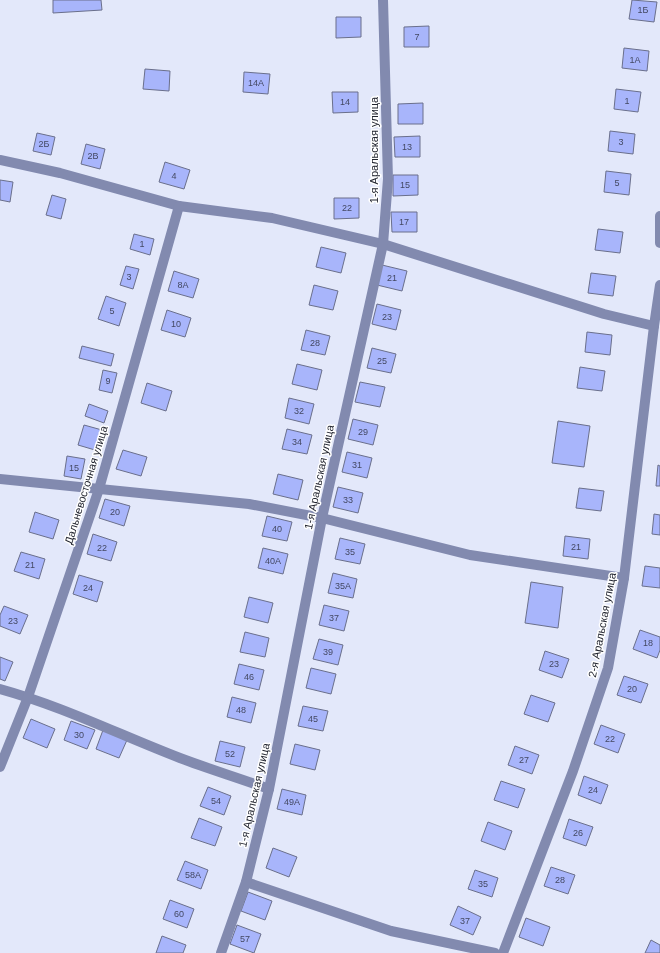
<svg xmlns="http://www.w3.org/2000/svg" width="660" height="953" font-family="Arial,sans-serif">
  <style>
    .building { fill: #a8b5fb; stroke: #6a6f8b }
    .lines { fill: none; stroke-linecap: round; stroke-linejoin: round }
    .minor { stroke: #828aaf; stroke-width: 10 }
    .labels { text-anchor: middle; stroke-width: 3; stroke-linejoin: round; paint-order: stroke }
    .number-label { font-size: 9px; fill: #434862 }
    .street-label { font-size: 11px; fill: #21242f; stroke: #fff }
  </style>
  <rect width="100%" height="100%" fill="#e3e8fa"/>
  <!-- building -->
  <g class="building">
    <polygon points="53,0 101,0 102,10 53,13"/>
    <polygon points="632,0 657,2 654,22 629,19"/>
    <polygon points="336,17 361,17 361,37 336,38"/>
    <polygon points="429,26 429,47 404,47 404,27"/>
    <polygon points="624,48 649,51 647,71 622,68"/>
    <polygon points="145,69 170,71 169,91 143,89"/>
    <polygon points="244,72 270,74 268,94 243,92"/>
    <polygon points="616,89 641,92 638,112 614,109"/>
    <polygon points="332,92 358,92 358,112 333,113"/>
    <polygon points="423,103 423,124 398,124 398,104"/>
    <polygon points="610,131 635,134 633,154 608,151"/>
    <polygon points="37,133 55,137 51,155 33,151"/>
    <polygon points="420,136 420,157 395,157 394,137"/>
    <polygon points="86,144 105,149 100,169 81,164"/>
    <polygon points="165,162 190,170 184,189 159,182"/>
    <polygon points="606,171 631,174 629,195 604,192"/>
    <polygon points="393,175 418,175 418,195 393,196"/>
    <polygon points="0,180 13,182 10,202 0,200"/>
    <polygon points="52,195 66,199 61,219 46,215"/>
    <polygon points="334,198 359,198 359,218 334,219"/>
    <polygon points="391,212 417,212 417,232 392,232"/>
    <polygon points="598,229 623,232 620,253 595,250"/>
    <polygon points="134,234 154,239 150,255 130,249"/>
    <polygon points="321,247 346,253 341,273 316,267"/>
    <polygon points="382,265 407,271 402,291 377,285"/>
    <polygon points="126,266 139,269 133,289 120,285"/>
    <polygon points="174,271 199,279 193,298 168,291"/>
    <polygon points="591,273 616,276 613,296 588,293"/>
    <polygon points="314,285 338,291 333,310 309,305"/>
    <polygon points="106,296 126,303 119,326 98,319"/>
    <polygon points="377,304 401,310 396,330 372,324"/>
    <polygon points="167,310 191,318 185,337 161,330"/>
    <polygon points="306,330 330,336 325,355 301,350"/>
    <polygon points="587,332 612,335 610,355 585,352"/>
    <polygon points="82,346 114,354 111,366 79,358"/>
    <polygon points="372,348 396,354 391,373 367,368"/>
    <polygon points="297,364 322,370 317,390 292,384"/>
    <polygon points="580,367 605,371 602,391 577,388"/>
    <polygon points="103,370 117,373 112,393 99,390"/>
    <polygon points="360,382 385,387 380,407 355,402"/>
    <polygon points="147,383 172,391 166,411 141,403"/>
    <polygon points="289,398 314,404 309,424 285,418"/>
    <polygon points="89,404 108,411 104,423 85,416"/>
    <polygon points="353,419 378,425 373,445 348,439"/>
    <polygon points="558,421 590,426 584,467 552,463"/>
    <polygon points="84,425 102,430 95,450 78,445"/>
    <polygon points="287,429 312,435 307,454 282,449"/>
    <polygon points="123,450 147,457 141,476 116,469"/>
    <polygon points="347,452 372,458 367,478 342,472"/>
    <polygon points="67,456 85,459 81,479 64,476"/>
    <polygon points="658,465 660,466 660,486 656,486"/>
    <polygon points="278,474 303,480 298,500 273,494"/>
    <polygon points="338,487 363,493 358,513 333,507"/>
    <polygon points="579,488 604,491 601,511 576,508"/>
    <polygon points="105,499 130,506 124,526 99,518"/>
    <polygon points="35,512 59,520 53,539 29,532"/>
    <polygon points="654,514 660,515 660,535 652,534"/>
    <polygon points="267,516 292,522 287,541 262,536"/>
    <polygon points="93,534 117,542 111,561 87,554"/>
    <polygon points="565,536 590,539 588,559 563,556"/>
    <polygon points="340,538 365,544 360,564 335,559"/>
    <polygon points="263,548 288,554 283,574 258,568"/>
    <polygon points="21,552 45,559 39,579 14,571"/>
    <polygon points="645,566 660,568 660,588 642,586"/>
    <polygon points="333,573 357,579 353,598 328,593"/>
    <polygon points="79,575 103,582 97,602 73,594"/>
    <polygon points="531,582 563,587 558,628 525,623"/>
    <polygon points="249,597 273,603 268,623 244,617"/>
    <polygon points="324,605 349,611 344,631 319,625"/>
    <polygon points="4,606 28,615 20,634 0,626 0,615"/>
    <polygon points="640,630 660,637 660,650 657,658 633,649"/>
    <polygon points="245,632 269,638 265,657 240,652"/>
    <polygon points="319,639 343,645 338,665 313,659"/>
    <polygon points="545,651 569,659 562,678 539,670"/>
    <polygon points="0,657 13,662 5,681 0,679"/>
    <polygon points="239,664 264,670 259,690 234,684"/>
    <polygon points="311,668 336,674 331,694 306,688"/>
    <polygon points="624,676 648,684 641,703 617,695"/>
    <polygon points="531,695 555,703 548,722 524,714"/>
    <polygon points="232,697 256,703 251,723 227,717"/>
    <polygon points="303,706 328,711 323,731 298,726"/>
    <polygon points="31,719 55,729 47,748 23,738"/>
    <polygon points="71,721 95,730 87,749 64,740"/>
    <polygon points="601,725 625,734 618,753 594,744"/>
    <polygon points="103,730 127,740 119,758 96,749"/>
    <polygon points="220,741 245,747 240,767 215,761"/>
    <polygon points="295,744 320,750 315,770 290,764"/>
    <polygon points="515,746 539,755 532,774 508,765"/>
    <polygon points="584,776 608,785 601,804 578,795"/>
    <polygon points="501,781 525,789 518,808 494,800"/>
    <polygon points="208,787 231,796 224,815 200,806"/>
    <polygon points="282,789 306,795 302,815 277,809"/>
    <polygon points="199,818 222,827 215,846 191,838"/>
    <polygon points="569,819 593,827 586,846 563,838"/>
    <polygon points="488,822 512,831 505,850 481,841"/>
    <polygon points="273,848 297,857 289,877 266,868"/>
    <polygon points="185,861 208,870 201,889 177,880"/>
    <polygon points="551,867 575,875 568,894 544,886"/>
    <polygon points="475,870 498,878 492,897 468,889"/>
    <polygon points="248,892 272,901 265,920 241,911"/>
    <polygon points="170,900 194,909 187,928 163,919"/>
    <polygon points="458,906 481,917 473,935 450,925"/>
    <polygon points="526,918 550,927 543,946 519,937"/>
    <polygon points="237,925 261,934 254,953 230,944"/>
    <polygon points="162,936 186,945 183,953 156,953"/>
    <polygon points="651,940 660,945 660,953 645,953"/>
  </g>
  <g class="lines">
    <!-- minor -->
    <g class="minor">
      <polyline points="0,160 60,173 179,206 272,218 383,244 604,314 654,326"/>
      <polyline points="660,216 660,243"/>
      <polyline points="0,479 249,504 322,518 470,555 624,578"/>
      <path d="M0 689C62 706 120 735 180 758 209 769 239 778 269 789"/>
      <polyline points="0,767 28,697 99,489 179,206"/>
      <polyline points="246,882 391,931 495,953"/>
      <polyline points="221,953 246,882 269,789 322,518 383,244 388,179 383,0"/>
      <polyline points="503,953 573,771 608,668 624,578 654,326 660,285"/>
    </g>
  </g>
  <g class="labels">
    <!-- number labels -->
    <g class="number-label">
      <text x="643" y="13">1Б</text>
      <text x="417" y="40">7</text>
      <text x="635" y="63">1А</text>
      <text x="256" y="86">14А</text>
      <text x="627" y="104">1</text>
      <text x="345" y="105">14</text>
      <text x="621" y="145">3</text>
      <text x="44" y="147">2Б</text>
      <text x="407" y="150">13</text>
      <text x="93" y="159">2В</text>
      <text x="174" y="179">4</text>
      <text x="617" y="186">5</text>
      <text x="405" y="188">15</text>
      <text x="347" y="211">22</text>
      <text x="404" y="225">17</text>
      <text x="142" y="247">1</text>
      <text x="129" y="280">3</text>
      <text x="392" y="281">21</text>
      <text x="183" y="288">8А</text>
      <text x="112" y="314">5</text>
      <text x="387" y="320">23</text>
      <text x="176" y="327">10</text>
      <text x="315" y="346">28</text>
      <text x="382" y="364">25</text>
      <text x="108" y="384">9</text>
      <text x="299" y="414">32</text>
      <text x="363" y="435">29</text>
      <text x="297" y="445">34</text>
      <text x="357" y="468">31</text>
      <text x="74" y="471">15</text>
      <text x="348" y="503">33</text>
      <text x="115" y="515">20</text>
      <text x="277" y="532">40</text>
      <text x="576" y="550">21</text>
      <text x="102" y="551">22</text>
      <text x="350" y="555">35</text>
      <text x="273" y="564">40А</text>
      <text x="30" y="568">21</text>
      <text x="343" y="589">35А</text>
      <text x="88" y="591">24</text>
      <text x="334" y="621">37</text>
      <text x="13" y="624">23</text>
      <text x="648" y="646">18</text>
      <text x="328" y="655">39</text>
      <text x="554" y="667">23</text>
      <text x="249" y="680">46</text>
      <text x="632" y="692">20</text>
      <text x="241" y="713">48</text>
      <text x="313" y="722">45</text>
      <text x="79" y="738">30</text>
      <text x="610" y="742">22</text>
      <text x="230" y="757">52</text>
      <text x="524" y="763">27</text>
      <text x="593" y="793">24</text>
      <text x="216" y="804">54</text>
      <text x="292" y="805">49А</text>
      <text x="578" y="836">26</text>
      <text x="193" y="878">58А</text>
      <text x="560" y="883">28</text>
      <text x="483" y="887">35</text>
      <text x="179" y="917">60</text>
      <text x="465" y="924">37</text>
      <text x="245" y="942">57</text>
    </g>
    <!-- street labels -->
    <g class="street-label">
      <text transform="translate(374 150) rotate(-90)" y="4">1-я Аральская улица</text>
      <text transform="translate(319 477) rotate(-78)" y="4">1-я Аральская улица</text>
      <text transform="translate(86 485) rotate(-73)" y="4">Дальневосточная улица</text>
      <text transform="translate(602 625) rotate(-79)" y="4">2-я Аральская улица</text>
      <text transform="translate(254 795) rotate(-77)" y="4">1-я Аральская улица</text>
    </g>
  </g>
</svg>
